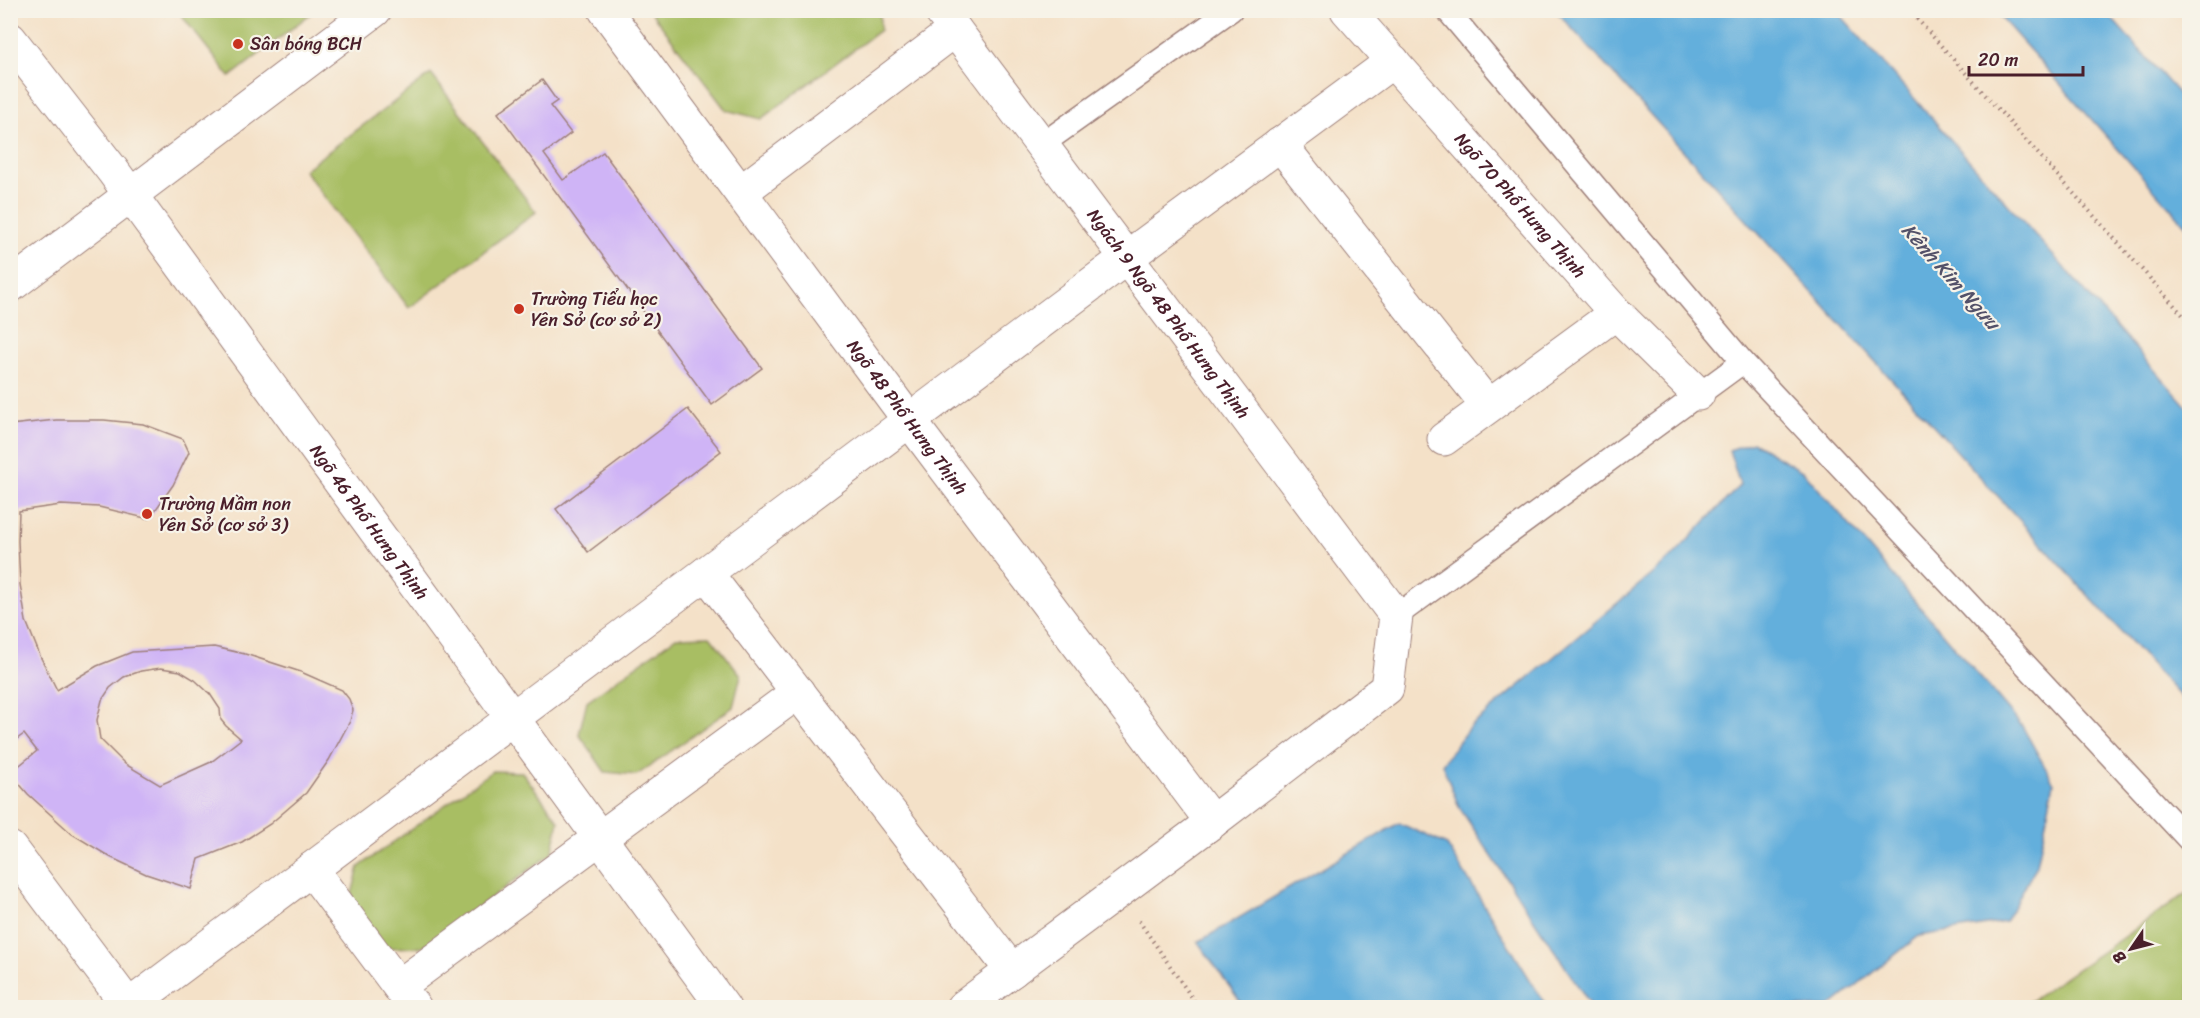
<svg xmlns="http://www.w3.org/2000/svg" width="2200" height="1018" font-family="Sriracha,sans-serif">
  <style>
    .green { fill: #a8be63; stroke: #796e47; stroke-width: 1.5 }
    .water { fill: #63afdc; stroke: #566784; stroke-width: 1.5 }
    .building { fill: #cfb4f6; fill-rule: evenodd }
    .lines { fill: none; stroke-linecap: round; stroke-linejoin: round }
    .service-casing { stroke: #9f807a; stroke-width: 25 }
    .minor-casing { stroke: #9f807a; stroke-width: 35 }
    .path { stroke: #9f807a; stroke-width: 4; stroke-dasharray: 1.5 4.5; stroke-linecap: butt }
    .service { stroke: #fff; stroke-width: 22 }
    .minor { stroke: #fff; stroke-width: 33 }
    .poi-dot { fill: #c8321e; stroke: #f7f3e8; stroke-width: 2 }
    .labels { text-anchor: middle; stroke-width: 4.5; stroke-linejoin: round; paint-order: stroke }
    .poi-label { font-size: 18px; fill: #4a1f2b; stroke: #f7f3e8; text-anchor: start }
    .street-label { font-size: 18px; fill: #4a1f2b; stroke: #f7f3e8 }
    .water-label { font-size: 20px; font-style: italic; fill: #535169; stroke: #f7f3e8 }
  </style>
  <rect width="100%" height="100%" fill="#f7f3e8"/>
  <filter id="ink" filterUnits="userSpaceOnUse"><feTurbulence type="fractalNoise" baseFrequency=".0167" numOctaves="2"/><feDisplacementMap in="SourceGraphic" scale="12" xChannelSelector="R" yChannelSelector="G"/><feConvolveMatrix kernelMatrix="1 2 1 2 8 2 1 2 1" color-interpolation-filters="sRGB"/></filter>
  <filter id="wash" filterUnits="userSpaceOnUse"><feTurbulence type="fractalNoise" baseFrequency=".008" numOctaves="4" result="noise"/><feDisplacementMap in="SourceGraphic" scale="24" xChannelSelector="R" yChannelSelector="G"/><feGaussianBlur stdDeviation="1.35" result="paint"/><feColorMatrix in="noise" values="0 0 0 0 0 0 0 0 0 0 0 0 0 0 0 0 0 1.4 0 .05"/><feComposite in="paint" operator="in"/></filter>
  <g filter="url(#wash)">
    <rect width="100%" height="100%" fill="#f4e1c8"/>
    <!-- green -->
    <g class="green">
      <polygon points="178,11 314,11 230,77"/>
      <polygon points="650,11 880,11 880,30 761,119 726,110"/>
      <polygon points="431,74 536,212 409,308 304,170"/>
      <polygon points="710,636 741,675 733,707 637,775 605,772 579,734 587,701 676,637"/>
      <polygon points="492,771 522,772 559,821 552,853 424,947 386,948 350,901 359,867"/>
      <polygon points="2189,892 2189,1007 2022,1007"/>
    </g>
    <!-- water -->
    <g class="water">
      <polygon points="1556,11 1837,11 2189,409 2189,706"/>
      <polygon points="1995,11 2105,11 2189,105 2189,229"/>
      <polygon points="1753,442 1804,472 2022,726 2054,783 2037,865 2005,922 1919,936 1829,1007 1592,1007 1459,807 1442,764 1468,729 1672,557 1740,485 1729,450"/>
      <polygon points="1399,823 1447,845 1547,1007 1244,1007 1198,942"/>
    </g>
    <g id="blocks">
      <!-- building -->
      <g class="building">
        <polygon points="542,80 557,101 550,106 571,133 544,154 563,180 603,152 762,368 712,405 498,113"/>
        <polygon points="688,409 721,451 588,552 556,509"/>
        <path d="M56 420H104L143 424 183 439 189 452 173 485 149 519 99 507 61 505 19 511 18 541 20 584 26 621 41 658 57 690 97 666 132 652 214 647 245 654 301 672 342 690 349 699 353 710 350 721 329 760 306 793 270 824 242 842 199 859 191 889 146 874 110 857 72 834 28 794 10 773 37 751 24 734 10 744V425ZM161 668 180 671 195 680 210 694 220 709 221 720 226 726 241 739 211 762 160 785 125 764 100 739 97 720 102 700 110 688 124 677 141 671Z"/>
      </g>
    </g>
  </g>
  <g filter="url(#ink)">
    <use href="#blocks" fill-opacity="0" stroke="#9f807a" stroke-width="1.5"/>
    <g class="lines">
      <!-- service casing -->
      <g class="service-casing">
        <g id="service">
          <polyline points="1447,10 1743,362 2190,841"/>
          <polyline points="1041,145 1231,10"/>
          <polyline points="1396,616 1743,362"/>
        </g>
      </g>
      <!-- minor casing -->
      <g class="minor-casing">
        <g id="minor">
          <path id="s1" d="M605 10 909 420 1212 822"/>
          <path id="s2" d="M940 10 1396 616 1387 688 1212 822 962 1008"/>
          <path id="s3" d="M1347 10 1616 313 1698 394"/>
          <path id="s4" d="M10 39 113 171 724 1008"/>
          <polyline points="1280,144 1488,406"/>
          <polyline points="741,192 955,30"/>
          <polyline points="10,286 375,10"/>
          <polyline points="1444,439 1616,313"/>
          <polyline points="706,573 1012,971"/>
          <polyline points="10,848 130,1008"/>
          <polyline points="311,869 415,1008"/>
          <polyline points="399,986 798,692"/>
          <polyline points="126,1008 1126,258 1393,61"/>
        </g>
      </g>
      <!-- path -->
      <g class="path">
        <polyline points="1909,10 2190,323"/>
        <polyline points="1139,921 1199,1008"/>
      </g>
      <!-- service -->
      <use href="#service" class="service"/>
      <!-- minor -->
      <use href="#minor" class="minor"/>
    </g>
  </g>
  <!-- markers -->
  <g class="poi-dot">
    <circle cx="238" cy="44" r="6"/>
    <circle cx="519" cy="309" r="6"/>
    <circle cx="147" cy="514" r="6"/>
  </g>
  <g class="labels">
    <!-- poi labels -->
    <g class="poi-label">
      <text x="250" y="50">Sân bóng BCH</text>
      <text x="531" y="305">Trường Tiểu học<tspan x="531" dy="21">Yên Sở (cơ sở 2)</tspan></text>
      <text x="159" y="510">Trường Mầm non<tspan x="159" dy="21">Yên Sở (cơ sở 3)</tspan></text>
    </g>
    <!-- street labels -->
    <g class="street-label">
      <text dy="6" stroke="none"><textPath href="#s3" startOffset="261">Ngõ 70 Phố Hưng Thịnh</textPath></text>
      <text dy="6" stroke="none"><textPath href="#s2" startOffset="380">Ngách 9 Ngõ 48 Phố Hưng Thịnh</textPath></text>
      <text dy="6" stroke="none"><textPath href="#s1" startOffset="507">Ngõ 48 Phố Hưng Thịnh</textPath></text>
      <text dy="6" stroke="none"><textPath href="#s4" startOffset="602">Ngõ 46 Phố Hưng Thịnh</textPath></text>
    </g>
    <!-- water labels -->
    <g class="water-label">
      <text transform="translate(1951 276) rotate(48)" y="7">Kênh Kim Ngưu</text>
    </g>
  </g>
  <!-- margin -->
  <rect width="2200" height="1018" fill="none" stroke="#f7f3e8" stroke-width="36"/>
  <!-- north arrow -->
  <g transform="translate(2131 949) rotate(235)" stroke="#f7f3e8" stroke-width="4.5" paint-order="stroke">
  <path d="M0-4.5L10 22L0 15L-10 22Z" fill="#4a1f2b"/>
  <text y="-9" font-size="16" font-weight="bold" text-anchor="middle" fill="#4a1f2b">B</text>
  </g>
  <!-- scale -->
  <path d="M1969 66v9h114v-9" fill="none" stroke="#4a1f2b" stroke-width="3"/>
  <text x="1978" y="66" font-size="18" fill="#4a1f2b" stroke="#f7f3e8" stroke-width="4.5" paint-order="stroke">20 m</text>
</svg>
